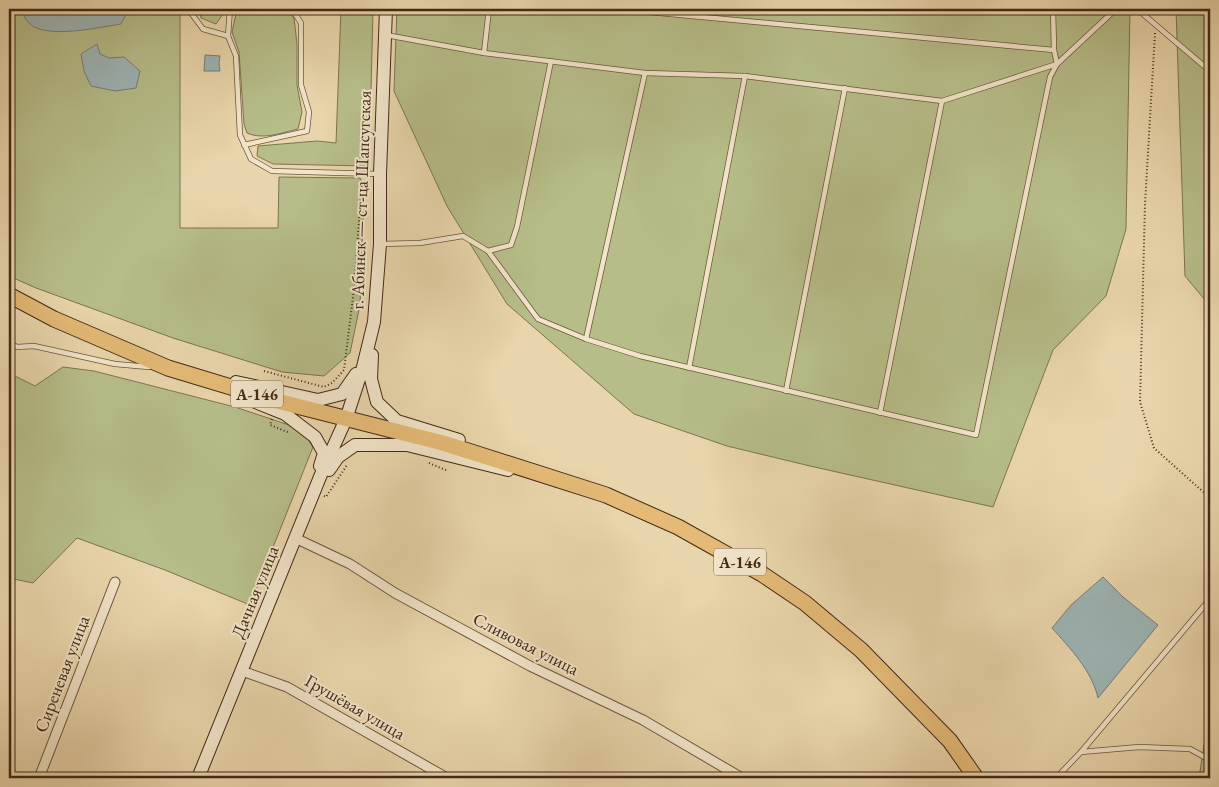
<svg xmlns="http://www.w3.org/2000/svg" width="1219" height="787" font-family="'EB Garamond',serif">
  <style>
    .green { fill: #b6bd89; stroke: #7c7450 }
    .water { fill: #9db5b6; stroke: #797d77 }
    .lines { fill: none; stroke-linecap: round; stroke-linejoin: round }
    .service-casing { stroke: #6c553d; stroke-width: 6 }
    .minor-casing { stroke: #6c553d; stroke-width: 11 }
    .secondary-casing { stroke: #432a18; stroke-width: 14 }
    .trunk-casing { stroke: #432a18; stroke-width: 17 }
    .path { stroke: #432a18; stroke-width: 2; stroke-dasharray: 1 2.5; stroke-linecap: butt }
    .service { stroke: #f1e4c8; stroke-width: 4.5 }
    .minor { stroke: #f1e4c8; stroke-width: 9 }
    .secondary { stroke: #f1e4c8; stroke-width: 12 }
    .trunk { stroke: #e4ba76; stroke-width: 15 }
    .labels { text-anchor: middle; stroke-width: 4; stroke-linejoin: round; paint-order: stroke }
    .shield { fill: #f1e4c8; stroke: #77624d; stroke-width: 1 }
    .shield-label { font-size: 16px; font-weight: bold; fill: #432a18 }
    .street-label { font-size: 18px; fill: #432a18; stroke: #f1e4c8 }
  </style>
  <rect width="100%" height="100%" fill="#e9d5ab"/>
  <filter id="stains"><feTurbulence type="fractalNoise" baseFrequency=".004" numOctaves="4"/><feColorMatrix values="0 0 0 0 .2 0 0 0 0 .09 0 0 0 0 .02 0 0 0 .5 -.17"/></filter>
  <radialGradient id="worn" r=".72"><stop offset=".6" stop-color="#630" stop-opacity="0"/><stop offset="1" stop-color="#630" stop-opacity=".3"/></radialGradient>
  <!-- green -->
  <g class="green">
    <polygon points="9,9 180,9 180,228 278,228 279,177 360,178 364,186 360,305 350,353 324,376 282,372 173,338 36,288 9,276"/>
    <polygon points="199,9 224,9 223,14 216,24 201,18"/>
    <path d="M237 9H284L294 18 297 44V85L302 112 298 129C281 133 263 140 247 133L244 124 239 52 232 32Z"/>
    <polygon points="341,9 373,9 371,90 366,166 273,164 257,156 258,146 317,141 336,143"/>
    <polygon points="397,9 1130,9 1126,229 1106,296 1053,350 993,507 810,466 727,446 634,414 507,304 447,206 394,91"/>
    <polygon points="1176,9 1210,9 1210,306 1185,276"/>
    <polygon points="63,367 94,371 235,407 301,429 313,447 250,605 165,570 77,538 33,583 9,578 9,373 35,386"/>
    <polygon points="1210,706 1210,778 1199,778"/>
  </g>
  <!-- water -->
  <g class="water">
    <path d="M26 9H129L121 24C100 27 45 40 29 23 26 21 24 16 23 13Z"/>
    <polygon points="97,44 100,54 109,58 124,57 140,71 136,88 115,91 91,86 84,71 81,54"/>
    <polygon points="205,55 220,56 219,63 220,71 204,71"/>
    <path d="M1103 577 1123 597 1158 625 1098 698C1092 671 1070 648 1052 628L1071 605Z"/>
  </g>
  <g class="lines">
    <!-- service casing -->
    <g class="service-casing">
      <g id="service">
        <polyline points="191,9 191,13 203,29 228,36 236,56 240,135 251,159 272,171 378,174"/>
        <polyline points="1053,9 1054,50"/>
        <polyline points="1137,9 1210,71"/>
        <polyline points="386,35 484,53 645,73 745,76 942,101 1057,64 1054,50 617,9"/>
        <polyline points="228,36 230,9"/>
        <polyline points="484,53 489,9"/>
        <polyline points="244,145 307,131 309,112 301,85 301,23 292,9"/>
        <polyline points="381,244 420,243 463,236 488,251 538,319 586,339 640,356 976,435 1050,77 1057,64 1116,9"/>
        <polyline points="488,251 511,245 517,227 551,61"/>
        <polyline points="586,339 645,73"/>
        <polyline points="9,343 17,347 34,346 115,364 149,367"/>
        <polyline points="689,368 745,76"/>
        <polyline points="786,391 845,88"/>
        <polyline points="880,413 942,101"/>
        <polyline points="1081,752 1139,747 1190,749 1210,760"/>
        <polyline points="1056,778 1081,752 1210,599"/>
      </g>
    </g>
    <!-- minor casing -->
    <g class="minor-casing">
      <g id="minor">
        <polyline points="295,538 350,564 395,593 530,666 643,720 742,778"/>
        <polyline points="242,671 287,687 447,778"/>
        <polyline points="39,778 115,582"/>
      </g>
    </g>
    <!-- secondary casing -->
    <g class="secondary-casing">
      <g id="secondary">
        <polyline points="372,355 371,379 377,402 397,421 459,440"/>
        <polyline points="236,382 318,400 342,394 356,374"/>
        <polyline points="238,395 285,414 315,437 324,453 320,466"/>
        <polyline points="329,470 338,457 355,445 407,445 508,470"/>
        <polyline points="198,778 322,472 346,419 363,367 374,322 380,244 380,174 386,9"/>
      </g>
    </g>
    <!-- trunk casing -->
    <g class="trunk-casing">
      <polyline id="trunk" points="9,295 54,319 168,368 277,401 443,443 606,495 678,527 762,574 805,603 861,650 950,741 976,778"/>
    </g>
    <!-- path -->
    <g class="path">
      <polyline points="1155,33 1145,204 1140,402 1154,448 1210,498"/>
      <polyline points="364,167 369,137"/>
      <polyline points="264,371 324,387 332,383 344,370 354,289 362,181"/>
      <polyline points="272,419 270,425 290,433"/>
      <polyline points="429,463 448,471"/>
      <polyline points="324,496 326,497 347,465"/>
    </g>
    <!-- service -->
    <use href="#service" class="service"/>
    <!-- minor -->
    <use href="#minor" class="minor"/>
    <!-- secondary -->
    <use href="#secondary" class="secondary"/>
    <!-- trunk -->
    <use href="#trunk" class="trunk"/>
  </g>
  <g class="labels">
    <!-- shield labels -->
    <g class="shield">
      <rect x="231" y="380.5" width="52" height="27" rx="4"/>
      <rect x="714" y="548.5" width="52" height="27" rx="4"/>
    </g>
    <g class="shield-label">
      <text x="257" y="400">А-146</text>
      <text x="740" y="568">А-146</text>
    </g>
    <!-- street labels -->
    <g class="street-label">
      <text transform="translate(361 200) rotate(-88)" y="6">г. Абинск — ст-ца Шапсугская</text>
      <text transform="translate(255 592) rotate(-68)" y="6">Дачная улица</text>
      <text transform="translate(526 644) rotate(27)" y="6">Сливовая улица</text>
      <text transform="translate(62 674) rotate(-69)" y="6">Сиреневая улица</text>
      <text transform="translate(355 707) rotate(30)" y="6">Грушёвая улица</text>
    </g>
  </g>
  <!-- margin -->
  <rect width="1219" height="787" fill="none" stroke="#e9d5ab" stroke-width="30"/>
  <rect x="10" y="10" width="1199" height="767" fill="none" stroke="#432a18" stroke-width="2.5"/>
  <rect x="15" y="15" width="1189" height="757" fill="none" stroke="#432a18"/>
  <rect width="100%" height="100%" filter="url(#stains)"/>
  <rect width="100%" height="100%" fill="url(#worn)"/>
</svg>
